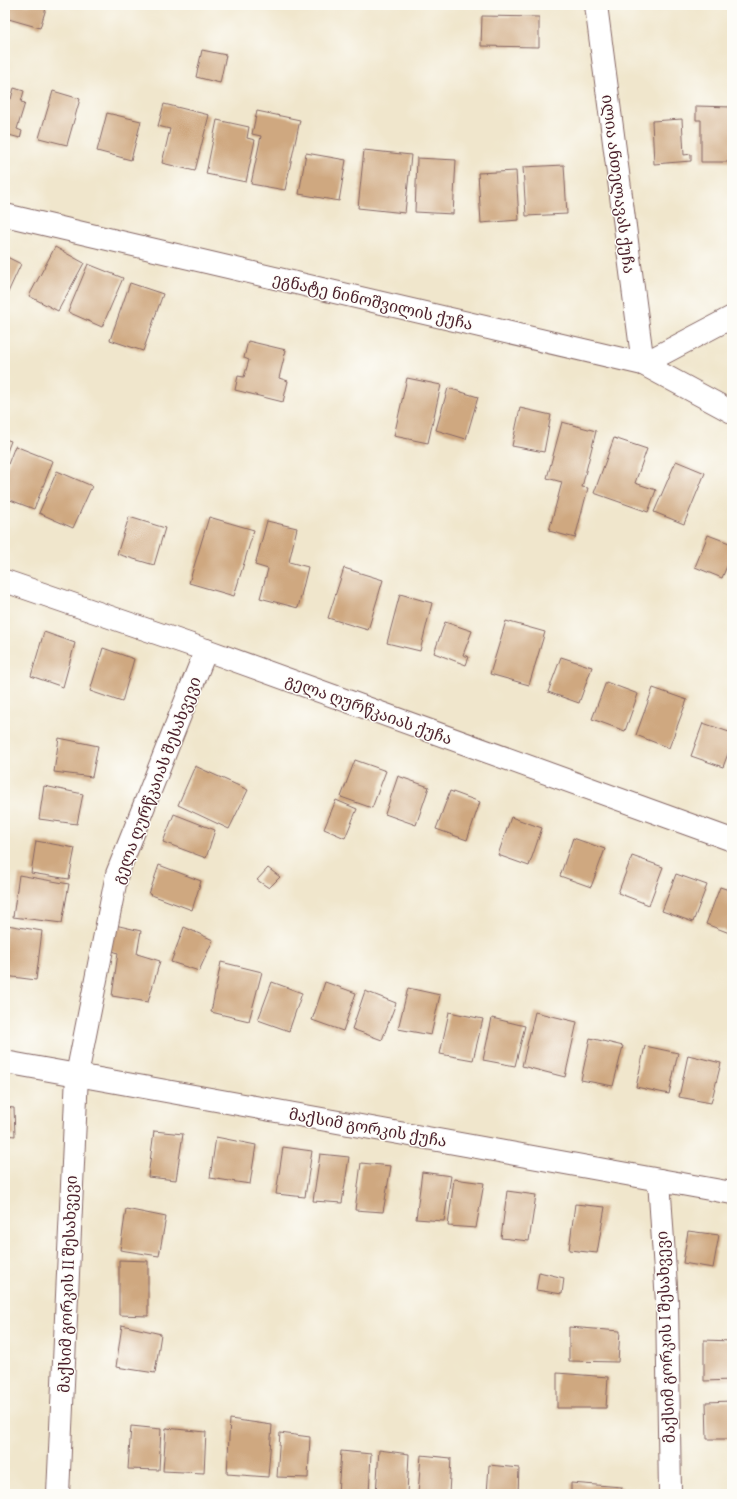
<svg xmlns="http://www.w3.org/2000/svg" width="737" height="1499" font-family="'Sorts Mill Goudy','Noto Serif Georgian',serif">
  <style>
    .building { fill: #cfa880 }
    .lines { fill: none; stroke-linecap: round; stroke-linejoin: round }
    .minor-casing { stroke: #846563; stroke-width: 24 }
    .minor { stroke: #fff; stroke-width: 22 }
    .labels { text-anchor: middle; stroke-width: 3; stroke-linejoin: round; paint-order: stroke }
    .street-label { font-size: 16px; fill: #4a1f2b; stroke: #fdfcf7 }
  </style>
  <rect width="100%" height="100%" fill="#fdfcf7"/>
  <filter id="ink" filterUnits="userSpaceOnUse"><feTurbulence type="fractalNoise" baseFrequency=".025" numOctaves="2"/><feDisplacementMap in="SourceGraphic" scale="8" xChannelSelector="R" yChannelSelector="G"/><feConvolveMatrix kernelMatrix="1 2 1 2 8 2 1 2 1" color-interpolation-filters="sRGB"/></filter>
  <filter id="wash" filterUnits="userSpaceOnUse"><feTurbulence type="fractalNoise" baseFrequency=".012" numOctaves="4" result="noise"/><feDisplacementMap in="SourceGraphic" scale="16" xChannelSelector="R" yChannelSelector="G"/><feGaussianBlur stdDeviation="0.9" result="paint"/><feColorMatrix in="noise" values="0 0 0 0 0 0 0 0 0 0 0 0 0 0 0 0 0 1.4 0 .05"/><feComposite in="paint" operator="in"/></filter>
  <g filter="url(#wash)">
    <rect width="100%" height="100%" fill="#f0e6cc"/>
    <g id="blocks">
      <!-- building -->
      <g class="building">
        <polygon points="8,5 47,5 40,28 5,18"/>
        <polygon points="482,16 539,17 539,47 481,46"/>
        <polygon points="202,50 226,55 220,83 196,77"/>
        <polygon points="14,88 24,91 21,102 25,103 17,129 22,131 20,138 5,134 5,97 11,99"/>
        <polygon points="53,91 80,99 67,145 39,138"/>
        <polygon points="164,104 209,115 195,171 162,163 170,129 158,126"/>
        <polygon points="696,106 732,107 732,162 701,162 701,120 696,120"/>
        <polygon points="257,111 300,120 285,190 251,184 261,136 252,134"/>
        <polygon points="107,113 141,121 131,160 97,151"/>
        <polygon points="682,119 684,155 691,154 691,161 654,164 652,121"/>
        <polygon points="217,120 249,127 247,138 255,140 246,182 206,174"/>
        <polygon points="364,150 411,155 405,213 358,208"/>
        <polygon points="306,153 346,160 339,201 299,194"/>
        <polygon points="417,158 456,160 453,214 415,212"/>
        <polygon points="564,165 567,214 526,216 523,167"/>
        <polygon points="516,171 519,220 481,223 478,173"/>
        <polygon points="55,247 84,263 58,311 29,296"/>
        <polygon points="5,256 21,264 5,299"/>
        <polygon points="88,264 123,278 102,327 68,312"/>
        <polygon points="130,283 163,294 143,351 110,340"/>
        <polygon points="248,341 286,350 279,378 288,381 283,402 235,390 238,376 244,377 249,360 244,358"/>
        <polygon points="407,378 441,385 428,443 394,436"/>
        <polygon points="448,388 478,397 466,439 436,430"/>
        <polygon points="520,408 551,415 544,452 512,446"/>
        <polygon points="562,422 596,431 582,487 588,488 575,538 549,531 562,482 547,478"/>
        <polygon points="614,438 647,449 635,483 656,490 648,512 594,493"/>
        <polygon points="5,439 11,441 5,457"/>
        <polygon points="15,446 53,461 34,509 5,498 5,472"/>
        <polygon points="676,461 705,473 684,524 654,512"/>
        <polygon points="57,471 92,486 73,528 39,513"/>
        <polygon points="129,517 165,528 154,565 117,554"/>
        <polygon points="209,517 254,530 234,596 189,583"/>
        <polygon points="267,521 297,528 289,562 308,567 298,608 260,598 268,569 255,565"/>
        <polygon points="708,535 732,544 732,554 722,578 695,567"/>
        <polygon points="344,568 383,580 368,630 328,618"/>
        <polygon points="400,594 432,603 420,651 387,643"/>
        <polygon points="506,621 545,632 529,685 490,674"/>
        <polygon points="445,622 472,631 463,655 469,657 466,665 434,653"/>
        <polygon points="44,632 75,643 63,687 31,676"/>
        <polygon points="103,648 134,659 122,702 90,691"/>
        <polygon points="561,657 592,667 579,703 548,692"/>
        <polygon points="606,682 638,694 625,731 592,719"/>
        <polygon points="653,688 687,700 669,748 636,735"/>
        <polygon points="703,723 732,733 732,743 723,767 691,756"/>
        <polygon points="59,738 98,746 92,777 54,772"/>
        <polygon points="355,760 386,771 372,808 341,797"/>
        <polygon points="195,766 248,790 229,829 178,805"/>
        <polygon points="398,776 429,787 416,825 385,814"/>
        <polygon points="44,786 83,794 77,824 39,819"/>
        <polygon points="450,791 480,802 467,840 436,829"/>
        <polygon points="336,800 357,809 345,838 324,829"/>
        <polygon points="174,814 215,830 206,858 163,842"/>
        <polygon points="511,817 542,828 529,866 498,855"/>
        <polygon points="573,838 605,849 591,887 560,876"/>
        <polygon points="36,841 75,848 69,879 31,873"/>
        <polygon points="632,856 663,867 649,905 618,893"/>
        <polygon points="159,865 201,881 192,910 149,894"/>
        <polygon points="268,868 280,877 269,888 257,880"/>
        <polygon points="676,874 707,885 693,922 662,911"/>
        <polygon points="19,875 69,884 62,923 13,917"/>
        <polygon points="720,887 732,891 732,934 706,924"/>
        <polygon points="7,925 42,931 36,980 5,976 5,937"/>
        <polygon points="115,925 141,931 137,954 160,961 148,1002 112,996 118,953 110,950"/>
        <polygon points="184,927 213,940 199,971 171,962"/>
        <polygon points="221,962 262,972 249,1021 211,1012"/>
        <polygon points="272,982 302,993 289,1031 258,1020"/>
        <polygon points="325,982 356,993 343,1031 312,1020"/>
        <polygon points="408,988 440,995 431,1035 398,1029"/>
        <polygon points="365,991 396,1003 382,1040 352,1029"/>
        <polygon points="449,1012 483,1019 473,1060 440,1054"/>
        <polygon points="535,1012 577,1022 565,1077 522,1066"/>
        <polygon points="492,1018 525,1026 515,1066 483,1060"/>
        <polygon points="590,1038 623,1046 613,1086 581,1080"/>
        <polygon points="645,1046 678,1053 669,1094 636,1087"/>
        <polygon points="688,1055 721,1063 711,1103 679,1097"/>
        <polygon points="5,1107 14,1108 15,1136 5,1135"/>
        <polygon points="154,1131 183,1134 176,1180 148,1177"/>
        <polygon points="216,1137 256,1145 250,1184 210,1178"/>
        <polygon points="283,1147 312,1151 305,1197 276,1194"/>
        <polygon points="320,1154 349,1157 342,1203 313,1201"/>
        <polygon points="361,1163 391,1166 383,1212 355,1210"/>
        <polygon points="422,1172 451,1176 444,1221 416,1219"/>
        <polygon points="454,1179 484,1183 476,1228 448,1226"/>
        <polygon points="507,1191 536,1195 529,1241 501,1238"/>
        <polygon points="575,1204 605,1207 597,1253 569,1250"/>
        <polygon points="126,1209 166,1217 159,1256 120,1250"/>
        <polygon points="688,1231 719,1235 713,1268 683,1263"/>
        <polygon points="119,1260 148,1261 148,1316 119,1315"/>
        <polygon points="539,1272 564,1278 562,1294 536,1290"/>
        <polygon points="122,1325 161,1334 155,1373 116,1367"/>
        <polygon points="569,1327 620,1331 618,1362 569,1361"/>
        <polygon points="704,1340 732,1341 732,1380 704,1381"/>
        <polygon points="557,1373 608,1377 606,1408 557,1408"/>
        <polygon points="732,1401 732,1439 707,1439 706,1402"/>
        <polygon points="230,1419 272,1425 268,1477 227,1474"/>
        <polygon points="131,1426 161,1429 159,1470 128,1469"/>
        <polygon points="166,1428 206,1432 204,1473 163,1471"/>
        <polygon points="280,1433 310,1437 308,1478 277,1477"/>
        <polygon points="379,1450 409,1454 407,1494 376,1494"/>
        <polygon points="341,1451 371,1454 369,1494 338,1494"/>
        <polygon points="421,1455 451,1458 449,1494 418,1494"/>
        <polygon points="489,1465 519,1468 518,1494 487,1494"/>
        <polygon points="571,1483 622,1487 621,1494 571,1494"/>
      </g>
    </g>
  </g>
  <g filter="url(#ink)">
    <use href="#blocks" fill-opacity="0" stroke="#846563" stroke-width="1"/>
    <g class="lines">
      <!-- minor casing -->
      <g class="minor-casing">
        <g id="minor">
          <polyline points="596,5 643,364 732,317"/>
          <polyline points="5,215 643,364 732,412"/>
          <polyline points="5,581 206,650 732,840"/>
          <polyline points="5,1062 732,1193"/>
          <polyline points="659,1180 667,1302 670,1494"/>
          <polyline points="58,1494 77,1075 117,874 206,650"/>
        </g>
      </g>
      <!-- minor -->
      <use href="#minor" class="minor"/>
    </g>
  </g>
  <g class="labels">
    <!-- street labels -->
    <g class="street-label">
      <text transform="translate(619 184) rotate(83)" y="6">ილია ანთელავას ქუჩა</text>
      <text transform="translate(373 301) rotate(13)" y="6">ეგნატე ნინოშვილის ქუჩა</text>
      <text transform="translate(369 709) rotate(20)" y="6">გელა ღურწკაიას ქუჩა</text>
      <text transform="translate(156 780) rotate(-69)" y="6">გელა ღურწკაიას შესახვევი</text>
      <text transform="translate(368 1127) rotate(10)" y="6">მაქსიმ გორკის ქუჩა</text>
      <text transform="translate(67 1284) rotate(-88)" y="6">მაქსიმ გორკის II შესახვევი</text>
      <text transform="translate(665 1337) rotate(-92)" y="6">მაქსიმ გორკის I შესახვევი</text>
    </g>
  </g>
  <!-- margin -->
  <rect width="737" height="1499" fill="none" stroke="#fdfcf7" stroke-width="20"/>
</svg>
